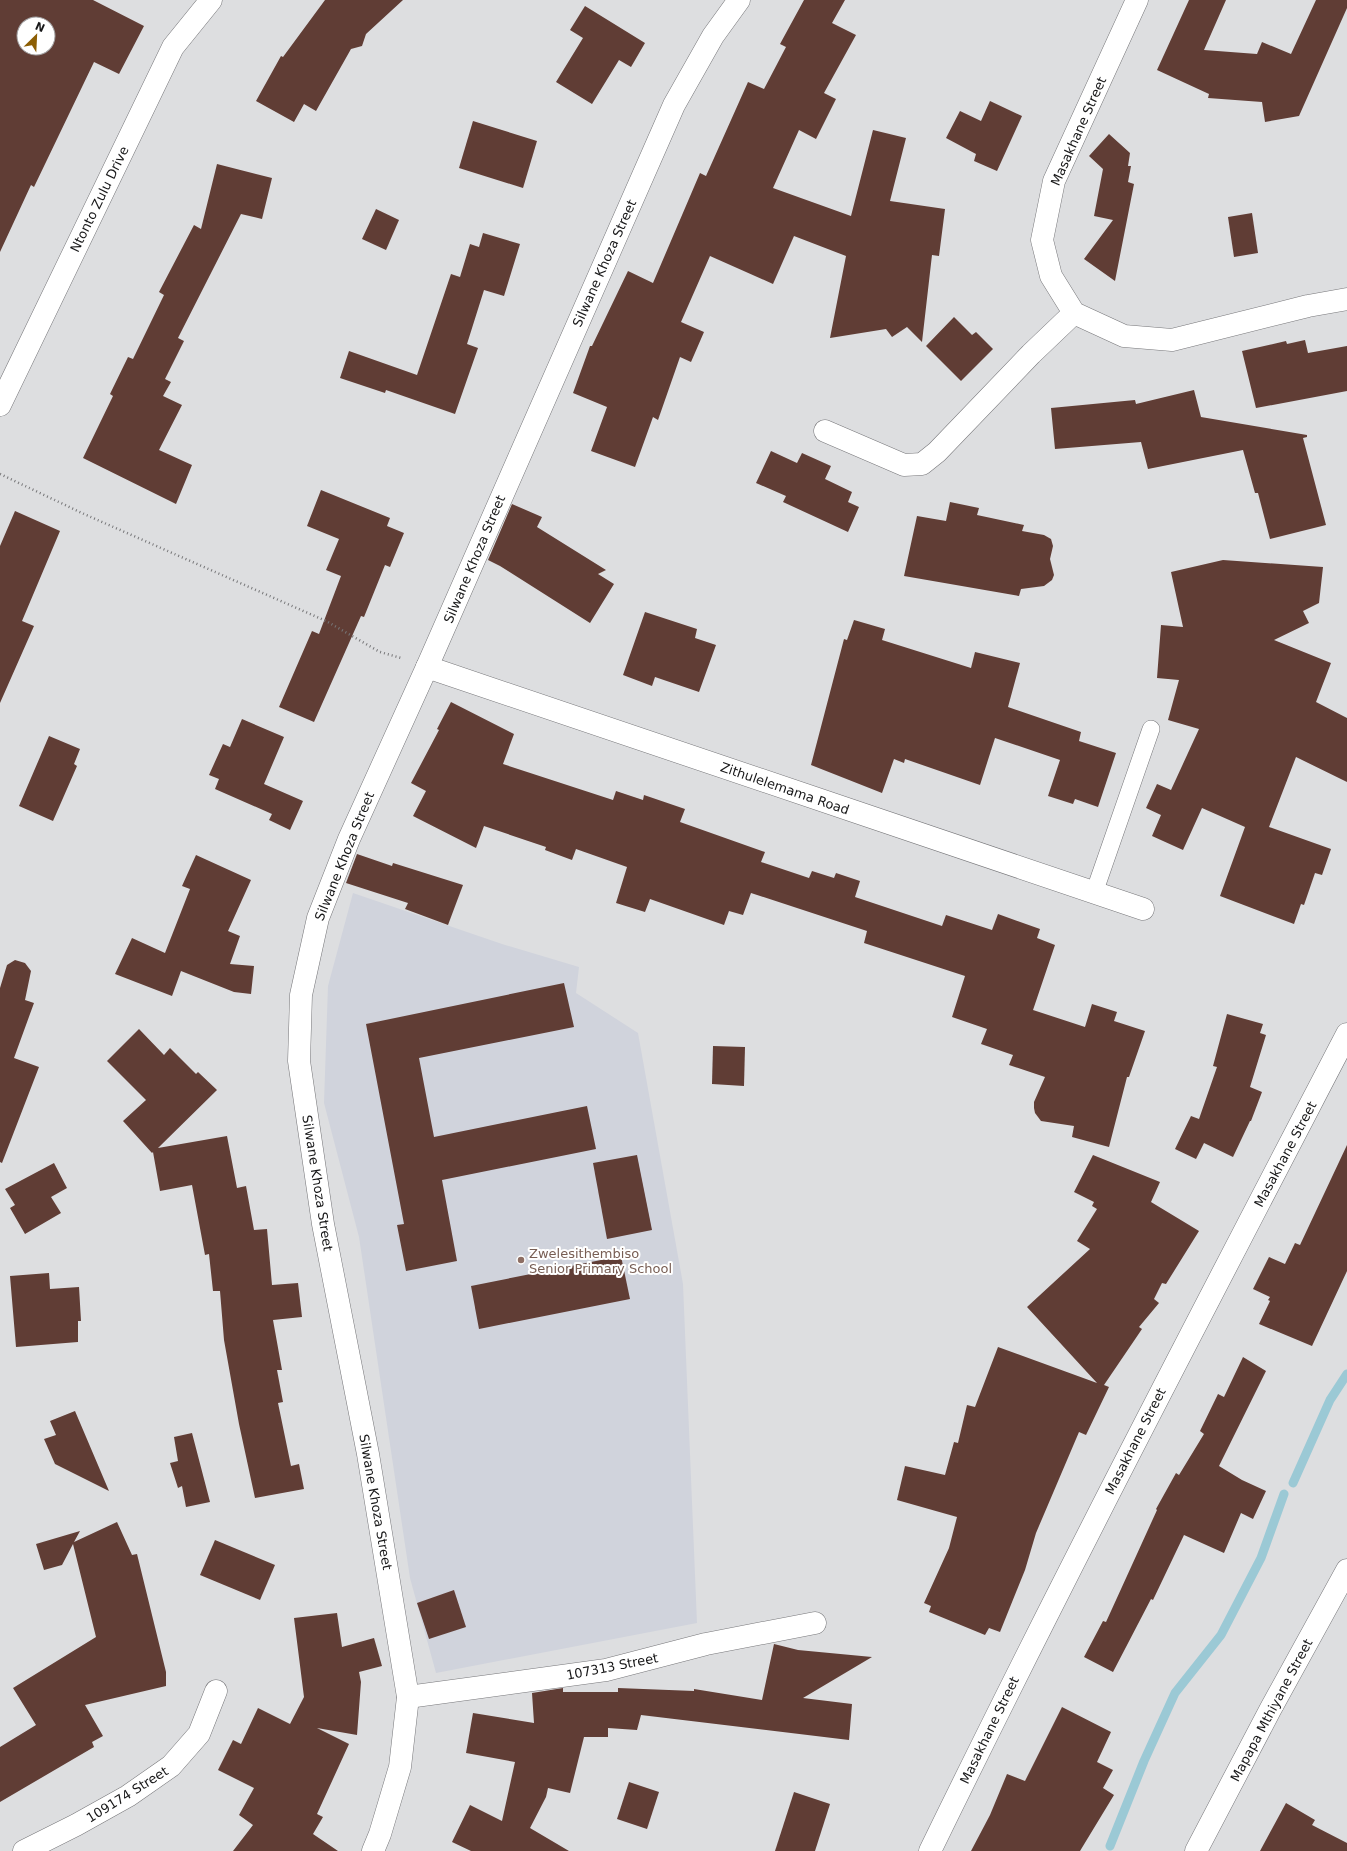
<svg xmlns="http://www.w3.org/2000/svg" width="1347" height="1851" font-family="'DejaVu Sans',sans-serif">
  <style>
    .built { fill: #d0d3dc }
    .lines { fill: none; stroke-linecap: round; stroke-linejoin: round }
    .stream { stroke: #9bc9d5; stroke-width: 9 }
    .building { fill: #603d35; fill-rule: evenodd }
    .service-casing { stroke: #77777a; stroke-width: 18 }
    .minor-casing { stroke: #77777a; stroke-width: 23 }
    .path { stroke: #777779; stroke-width: 2.5; stroke-dasharray: 1 3; stroke-linecap: butt }
    .service { stroke: #fff; stroke-width: 17 }
    .minor { stroke: #fff; stroke-width: 22 }
    .education-dot { fill: #8d6e63; stroke: #fff; stroke-width: 1.5 }
    .labels { text-anchor: middle; stroke-width: 4; stroke-linejoin: round; paint-order: stroke }
    .street-label { font-size: 13px; fill: #171718; stroke: #fff }
    .education-label { font-size: 13px; fill: #785e54; stroke: #fff; text-anchor: start }
  </style>
  <rect width="100%" height="100%" fill="#dddee0"/>
  <!-- built -->
  <polygon class="built" points="353,893 502,944 579,967 576,993 638,1033 683,1284 697,1623 436,1673 410,1578 359,1237 324,1103 328,986"/>
  <g class="lines">
    <!-- stream -->
    <g class="stream">
      <polyline points="1293,1483 1330,1400 1347,1374"/>
      <polyline points="1110,1846 1144,1761 1175,1693 1221,1635 1261,1558 1284,1494"/>
    </g>
  </g>
  <!-- building -->
  <g class="building">
    <path d="M0 0H93L144 26 119 74 94 62 34 187 31 185 0 252ZM24 24H48V48H24Z"/>
    <polygon points="325,0 403,0 366,34 362,46 351,49 316,111 304,104 294,122 256,101 281,56 283,57"/>
    <polygon points="804,0 845,0 832,23 856,35 824,93 836,99 816,139 799,130 773,188 851,216 873,130 906,138 890,201 945,209 939,256 932,255 922,342 907,327 892,337 886,329 830,338 846,256 794,236 773,284 710,256 681,322 704,332 691,362 680,357 658,420 653,417 635,467 591,451 607,407 573,393 590,346 592,346 628,271 653,283 700,173 706,176 748,82 764,89 786,47 780,44"/>
    <polygon points="1189,0 1226,0 1204,50 1257,54 1262,42 1291,54 1316,0 1347,0 1347,8 1299,116 1265,122 1262,102 1208,98 1209,94 1157,70"/>
    <polygon points="585,6 645,43 631,67 619,60 592,104 556,82 583,38 570,30"/>
    <polygon points="990,101 1022,116 997,171 974,161 976,154 946,138 960,111 981,121"/>
    <polygon points="473,121 537,141 523,188 459,168"/>
    <polygon points="1109,134 1130,153 1128,166 1131,166 1128,182 1134,184 1115,281 1084,259 1113,220 1094,216 1103,169 1089,156"/>
    <polygon points="217,164 272,178 262,219 241,214 178,338 184,341 165,379 171,382 163,396 182,405 159,450 192,465 176,504 83,458 113,396 110,394 128,357 133,359 164,295 159,292 194,225 201,229"/>
    <polygon points="376,209 399,220 386,250 362,239"/>
    <polygon points="1252,213 1258,253 1234,257 1228,217"/>
    <polygon points="483,233 520,244 504,296 484,290 467,344 478,348 455,414 386,390 385,393 340,378 349,351 417,375 451,274 460,277 470,244 479,247"/>
    <polygon points="954,317 972,335 976,332 993,349 961,381 926,346"/>
    <polygon points="1305,340 1308,353 1347,346 1347,391 1256,408 1242,351 1286,341 1287,344"/>
    <polygon points="1194,390 1201,417 1307,435 1307,437 1303,438 1326,525 1270,539 1258,493 1255,493 1243,450 1148,469 1141,442 1055,449 1051,408 1135,400 1136,404"/>
    <polygon points="771,451 797,463 802,453 831,466 825,479 852,492 848,502 859,507 848,532 783,502 786,496 756,483"/>
    <polygon points="321,490 390,518 387,526 404,533 390,567 385,565 364,617 361,616 314,722 279,707 312,631 319,634 341,576 326,570 339,539 307,526"/>
    <polygon points="950,502 979,508 977,515 1024,525 1022,531 1044,535 1051,539 1053,546 1050,559 1054,575 1052,580 1044,586 1021,589 1019,596 904,576 917,516 946,521"/>
    <polygon points="512,504 542,517 537,527 606,570 598,574 614,584 590,623 500,566 488,560"/>
    <polygon points="15,511 60,531 22,621 34,626 0,703 0,546"/>
    <polygon points="1223,560 1323,567 1319,603 1303,611 1309,623 1274,640 1331,663 1316,702 1347,718 1347,782 1296,757 1269,827 1331,849 1322,875 1315,873 1304,905 1301,904 1294,924 1220,896 1245,827 1202,808 1183,850 1152,836 1161,815 1146,808 1157,784 1171,790 1199,729 1168,720 1179,680 1157,678 1161,625 1183,627 1171,572"/>
    <polygon points="645,612 697,629 695,638 716,645 699,692 655,677 652,686 623,675"/>
    <polygon points="854,620 885,629 882,640 971,668 975,652 1020,663 1008,707 1081,732 1079,741 1116,753 1098,807 1075,799 1073,804 1048,796 1060,760 995,738 980,785 905,759 904,763 894,759 882,793 811,765 844,639 847,640"/>
    <polygon points="451,702 514,734 503,764 613,800 616,791 643,800 644,795 685,809 680,822 765,852 761,862 809,878 812,871 834,878 836,873 860,881 855,897 942,926 946,915 992,930 998,914 1040,929 1037,938 1055,945 1033,1010 1085,1027 1092,1004 1117,1012 1114,1021 1145,1031 1129,1077 1127,1077 1109,1147 1072,1137 1074,1126 1041,1121 1035,1113 1034,1108 1034,1102 1045,1077 1009,1065 1013,1055 981,1044 987,1029 952,1017 965,976 864,943 867,931 751,893 743,915 729,911 724,925 650,899 645,912 616,903 627,867 576,849 572,860 545,850 546,847 484,826 476,848 413,816 426,791 411,783 439,730 437,729"/>
    <polygon points="242,719 284,737 264,784 303,801 290,830 269,820 272,814 215,789 219,779 209,775 223,744 230,747"/>
    <polygon points="49,736 80,749 74,764 77,766 53,821 19,806"/>
    <polygon points="357,854 392,866 393,863 463,885 448,925 405,909 408,903 346,883"/>
    <polygon points="196,855 251,880 228,931 240,936 230,964 254,966 251,994 234,992 181,971 172,996 115,974 132,938 165,953 190,889 182,886"/>
    <polygon points="15,960 25,963 31,971 25,1000 34,1003 14,1058 39,1067 2,1163 0,1162 0,988 7,965"/>
    <polygon points="564,983 574,1027 419,1058 434,1137 587,1106 596,1149 442,1180 457,1261 406,1271 397,1225 404,1224 366,1024"/>
    <polygon points="1227,1014 1263,1024 1260,1033 1266,1035 1250,1087 1262,1092 1251,1121 1250,1121 1233,1157 1204,1143 1196,1159 1175,1149 1191,1116 1199,1119 1217,1067 1213,1066"/>
    <polygon points="139,1029 164,1055 170,1048 196,1074 198,1072 217,1090 158,1148 227,1136 237,1188 246,1186 254,1230 267,1229 272,1285 298,1283 302,1317 273,1320 282,1370 277,1370 283,1402 278,1403 291,1466 299,1464 304,1489 255,1498 239,1424 224,1340 220,1291 213,1291 209,1254 205,1255 192,1185 160,1191 153,1152 152,1153 123,1121 146,1100 107,1061"/>
    <polygon points="713,1046 745,1047 744,1086 712,1084"/>
    <polygon points="1347,1145 1347,1271 1312,1346 1259,1324 1270,1301 1268,1300 1270,1297 1253,1289 1269,1257 1285,1264 1295,1243 1300,1245"/>
    <polygon points="637,1155 652,1230 607,1239 593,1163"/>
    <polygon points="1093,1155 1160,1182 1151,1202 1199,1231 1166,1284 1162,1283 1154,1299 1159,1303 1139,1327 1142,1329 1104,1385 1109,1387 1086,1435 1079,1432 1036,1533 1025,1570 1000,1632 989,1628 985,1635 929,1612 931,1606 924,1603 949,1548 957,1517 897,1500 905,1466 945,1475 954,1442 958,1443 967,1405 975,1407 998,1347 1097,1383 1027,1307 1090,1249 1077,1241 1097,1209 1092,1206 1094,1202 1074,1192"/>
    <polygon points="54,1163 67,1188 51,1197 61,1213 25,1234 10,1208 15,1205 5,1189"/>
    <polygon points="621,1256 630,1299 479,1329 471,1286"/>
    <polygon points="49,1273 50,1289 79,1287 81,1321 78,1321 78,1342 16,1347 10,1276"/>
    <polygon points="1243,1357 1266,1371 1219,1466 1242,1480 1266,1491 1253,1519 1241,1513 1224,1553 1184,1535 1153,1600 1151,1599 1113,1672 1084,1657 1103,1621 1106,1622 1157,1510 1156,1509 1176,1473 1179,1475 1204,1434 1200,1431 1218,1394 1224,1397"/>
    <polygon points="75,1411 109,1491 55,1464 44,1439 56,1435 50,1421"/>
    <polygon points="192,1433 210,1502 186,1507 182,1486 178,1488 170,1463 178,1461 174,1437"/>
    <polygon points="117,1522 132,1555 137,1554 166,1672 166,1686 85,1705 103,1736 92,1742 94,1747 0,1802 0,1747 36,1725 13,1688 96,1637 73,1544 62,1565 44,1570 36,1544 80,1531 74,1542"/>
    <polygon points="215,1540 275,1565 260,1600 200,1575"/>
    <polygon points="454,1590 466,1627 429,1639 417,1603"/>
    <polygon points="337,1613 342,1647 374,1638 382,1666 359,1672 361,1682 357,1735 317,1728 349,1744 317,1814 323,1817 313,1834 338,1851 233,1851 253,1825 239,1815 254,1788 218,1770 233,1740 241,1744 258,1708 290,1724 304,1697 294,1618"/>
    <polygon points="774,1644 798,1650 872,1657 803,1698 852,1704 849,1740 641,1715 637,1730 608,1728 608,1737 584,1737 570,1793 548,1788 546,1797 530,1828 569,1851 471,1851 452,1842 470,1805 502,1821 515,1762 466,1753 473,1713 534,1723 532,1693 563,1688 563,1692 618,1692 618,1688 694,1691 694,1689 762,1700"/>
    <polygon points="1062,1707 1111,1732 1097,1762 1113,1770 1103,1788 1114,1795 1080,1851 971,1851 990,1815 1007,1774 1025,1781"/>
    <polygon points="629,1782 659,1792 647,1829 617,1819"/>
    <polygon points="794,1792 830,1804 815,1851 775,1851"/>
    <polygon points="1286,1803 1315,1820 1312,1825 1347,1843 1347,1851 1260,1851"/>
  </g>
  <g class="lines">
    <!-- service casing -->
    <g class="service-casing">
      <polyline id="service" points="1094,893 1151,729"/>
    </g>
    <!-- minor casing -->
    <g class="minor-casing">
      <g id="minor">
        <polyline points="1137,0 1054,181 1042,240 1051,276 1074,313 1124,336 1172,340 1308,306 1347,299"/>
        <polyline points="0,405 173,47 211,0"/>
        <polyline points="825,431 904,465 922,464 937,452 1031,354 1074,313"/>
        <polyline points="427,667 1143,909"/>
        <polyline points="408,1697 606,1670 706,1644 815,1623"/>
        <polyline points="24,1851 76,1825 128,1796 171,1766 199,1734 216,1691"/>
        <polyline points="373,1851 380,1834 400,1767 408,1697 368,1454 323,1224 299,1061 301,995 318,918 349,839 427,667 674,105 713,36 739,0"/>
        <path d="M930 1851C1064 1576 1206 1305 1347 1034"/>
        <polyline points="1196,1851 1270,1710 1347,1570"/>
      </g>
    </g>
    <!-- path -->
    <polyline class="path" points="0,474 84,514 326,621 380,652 401,658"/>
    <!-- service -->
    <use href="#service" class="service"/>
    <!-- minor -->
    <use href="#minor" class="minor"/>
  </g>
  <!-- markers -->
  <circle class="education-dot" cx="521" cy="1260" r="4"/>
  <g class="labels">
    <!-- street labels -->
    <g class="street-label">
      <text transform="translate(1078 131) rotate(-66)" y="5">Masakhane Street</text>
      <text transform="translate(99 199) rotate(-64)" y="5">Ntonto Zulu Drive</text>
      <text transform="translate(604 263) rotate(-66)" y="5">Silwane Khoza Street</text>
      <text transform="translate(474 559) rotate(-67)" y="5">Silwane Khoza Street</text>
      <text transform="translate(785 788) rotate(19)" y="5">Zithulelemama Road</text>
      <text transform="translate(344 856) rotate(-68)" y="5">Silwane Khoza Street</text>
      <text transform="translate(1285 1154) rotate(-62)" y="5">Masakhane Street</text>
      <text transform="translate(318 1183) rotate(81)" y="5">Silwane Khoza Street</text>
      <text transform="translate(1135 1441) rotate(-63)" y="5">Masakhane Street</text>
      <text transform="translate(376 1502) rotate(80)" y="5">Silwane Khoza Street</text>
      <text transform="translate(612 1666) rotate(-11)" y="5">107313 Street</text>
      <text transform="translate(1271 1710) rotate(-62)" y="5">Mapapa Mthiyane Street</text>
      <text transform="translate(989 1730) rotate(-64)" y="5">Masakhane Street</text>
      <text transform="translate(127 1794) rotate(-32)" y="5">109174 Street</text>
    </g>
    <!-- education labels -->
    <g class="education-label">
      <text x="529" y="1258">Zwelesithembiso<tspan x="529" dy="15">Senior Primary School</tspan></text>
    </g>
  </g>
  <!-- north arrow -->
  <g transform="translate(36 36) rotate(24)"><circle r="19" fill="#ffffff" stroke="#a2a2a3"/>
  <path d="M0-3L7 15L0 10L-7 15Z" fill="#8c5e04"/>
  <text y="-6" font-size="11" font-weight="bold" text-anchor="middle" fill="#171718">N</text>
  </g>
</svg>
